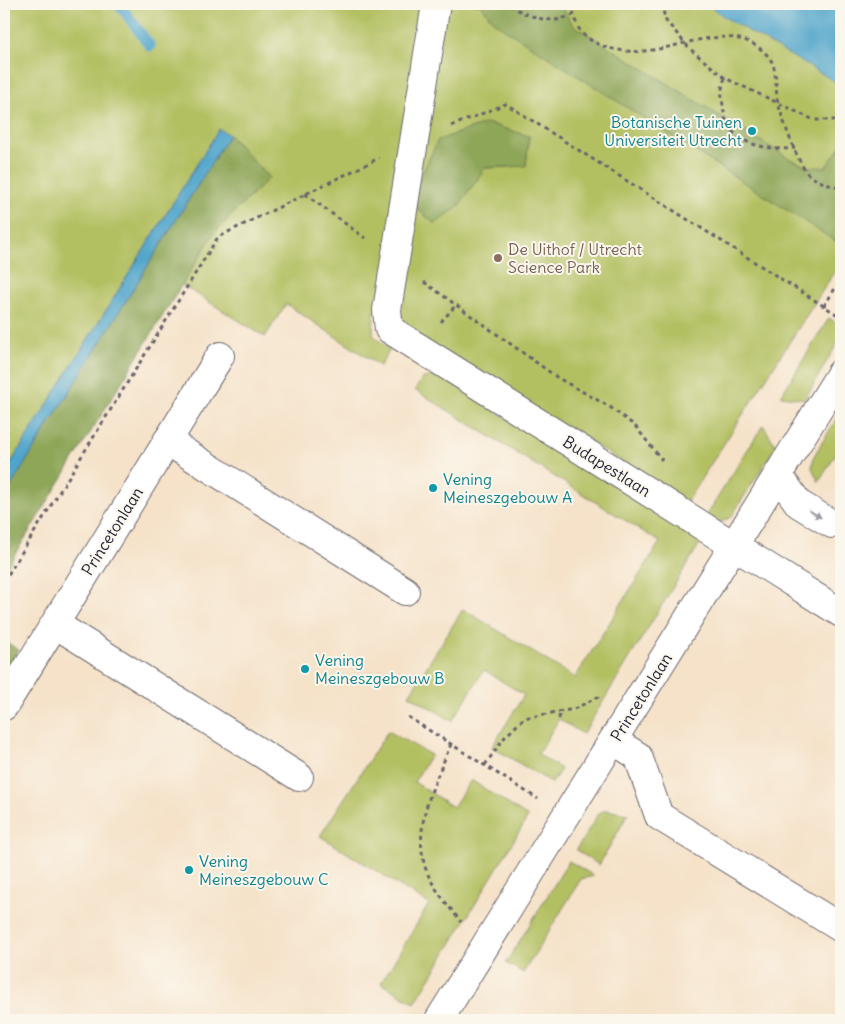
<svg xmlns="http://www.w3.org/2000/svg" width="845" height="1024" font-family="Delius,sans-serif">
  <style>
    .green { fill: #b3c062; stroke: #6a714e; fill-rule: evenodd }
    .forest { fill: #8ea658; stroke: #58644a }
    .water { fill: #4fa4cb; stroke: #386383 }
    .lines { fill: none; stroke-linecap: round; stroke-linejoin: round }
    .stream { stroke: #4fa4cb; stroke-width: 11 }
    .minor-casing { stroke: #6c656d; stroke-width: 30 }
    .path { stroke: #6c656d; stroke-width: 3; stroke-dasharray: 4 4; stroke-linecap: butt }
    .minor { stroke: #fff; stroke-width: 28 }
    .oneway { fill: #9c9ca7 }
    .culture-dot { fill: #0f9aa8; stroke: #fbf7ec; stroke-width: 2 }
    .education-dot { fill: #8d6e63; stroke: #fbf7ec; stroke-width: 2 }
    .labels { text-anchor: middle; stroke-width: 4; stroke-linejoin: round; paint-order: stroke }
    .culture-label { font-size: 16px; fill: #0d838f; stroke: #fbf7ec; text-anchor: start }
    .education-label { font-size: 16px; fill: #785e54; stroke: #fbf7ec; text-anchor: start }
    .street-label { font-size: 16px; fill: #22223b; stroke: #fbf7ec }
  </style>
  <rect width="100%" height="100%" fill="#fbf7ec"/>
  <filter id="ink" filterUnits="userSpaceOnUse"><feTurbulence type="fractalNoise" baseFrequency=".02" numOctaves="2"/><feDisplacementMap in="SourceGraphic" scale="10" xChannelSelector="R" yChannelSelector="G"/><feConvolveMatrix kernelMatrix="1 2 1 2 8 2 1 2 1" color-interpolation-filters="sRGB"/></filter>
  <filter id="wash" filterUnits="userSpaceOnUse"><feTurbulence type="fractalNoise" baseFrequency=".0096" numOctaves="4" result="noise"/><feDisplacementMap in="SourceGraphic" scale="20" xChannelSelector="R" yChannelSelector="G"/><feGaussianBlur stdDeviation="1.12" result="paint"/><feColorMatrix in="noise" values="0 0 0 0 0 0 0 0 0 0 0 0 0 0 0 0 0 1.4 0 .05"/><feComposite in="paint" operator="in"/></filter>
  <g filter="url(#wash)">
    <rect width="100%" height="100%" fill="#f5e2c9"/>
    <!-- green -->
    <g class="green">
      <path d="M4 4H480L495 23 506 4H841V262L687 501 374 311 373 335 390 350 380 366 286 304 265 337 182 285 214 233 269 178 229 135 219 129 4 474ZM529 136 526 166 485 168Z"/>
      <polygon points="829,318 841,326 841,337 805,399 781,396"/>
      <polygon points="436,374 702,540 583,734 559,719 538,754 561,769 552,783 492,747 524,695 484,670 452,721 409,695 463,609 575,678 660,542 415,390 422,379"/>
      <polygon points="841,411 841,445 819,482 812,468 814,456"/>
      <polygon points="763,425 776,446 731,517 721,522 712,519 708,513"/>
      <polygon points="388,731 431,755 414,782 453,807 471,780 528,817 415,1003 381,983 429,904 320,836"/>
      <polygon points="606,810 628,814 599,865 576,850 599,813"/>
      <polygon points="569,861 594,876 581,879 523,973 506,963"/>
    </g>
    <!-- forest -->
    <g class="forest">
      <polygon points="480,4 560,4 573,25 790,159 809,167 826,167 841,146 841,238 835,241 495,23"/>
      <polygon points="487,123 529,136 526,166 485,168 459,206 435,224 409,202 438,140"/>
      <polygon points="229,135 269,178 214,233 4,572 4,497"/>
      <polygon points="4,641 19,650 4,675"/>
    </g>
    <!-- water -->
    <g class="water">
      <polygon points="707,4 841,4 841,85 726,18"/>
      <polygon points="219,129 229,135 4,497 4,474"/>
    </g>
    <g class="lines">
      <!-- stream -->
      <polyline class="stream" points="119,4 150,46"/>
    </g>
  </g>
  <g filter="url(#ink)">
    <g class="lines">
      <!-- minor casing -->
      <g class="minor-casing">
        <g id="minor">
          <polyline points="436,4 387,310 389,329 841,613"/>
          <polyline points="167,441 405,591"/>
          <polyline points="778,475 799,504 832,524"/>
          <polyline points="55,624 299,777"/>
          <polyline points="4,706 220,356"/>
          <polyline points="614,741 638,756 659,816 841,928"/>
          <polyline points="439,1020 841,373"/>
        </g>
      </g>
      <!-- path -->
      <g class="path">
        <path d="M511 4C519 14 541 20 554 20 560 20 567 17 573 15"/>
        <path d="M572 4C573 13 576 28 584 35 600 50 631 54 652 50 683 46 718 29 749 42 758 46 767 53 772 62 777 73 775 90 778 103 782 118 797 161 807 173 814 180 832 187 841 188"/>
        <polyline points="661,4 666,21 690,49 725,78 814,120 841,120"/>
        <path d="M725 78C721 88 721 95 723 105 724 112 725 122 729 128 743 146 774 151 795 148"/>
        <polyline points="451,126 506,104 841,317"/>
        <polyline points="305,194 365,238"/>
        <polyline points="424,282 558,378 610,407 635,426 662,460"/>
        <polyline points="824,306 841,279"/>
        <polyline points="441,322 455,306"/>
        <polyline points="4,581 218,237 379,158"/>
        <polyline points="408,717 538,799"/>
        <polyline points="559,719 560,711"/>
        <path d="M451 744C436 781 414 821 424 863 429 884 448 905 461 922"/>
        <polyline points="485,765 503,739 524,718 574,709 600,696"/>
      </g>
      <!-- minor -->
      <use href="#minor" class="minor"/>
    </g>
    <!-- one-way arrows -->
    <defs><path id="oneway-solid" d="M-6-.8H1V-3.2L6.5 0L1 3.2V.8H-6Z" transform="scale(1.25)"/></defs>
    <use class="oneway" href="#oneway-solid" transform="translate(815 514) rotate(31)"/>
  </g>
  <!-- markers -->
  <g class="culture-dot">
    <circle cx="752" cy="131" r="5"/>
    <circle cx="433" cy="488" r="5"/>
    <circle cx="305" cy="669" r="5"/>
    <circle cx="189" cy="870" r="5"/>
  </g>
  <circle class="education-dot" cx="498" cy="258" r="5"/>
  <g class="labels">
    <!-- culture labels -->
    <g class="culture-label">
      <text x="742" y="128" text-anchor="end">Botanische Tuinen<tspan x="742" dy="18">Universiteit Utrecht</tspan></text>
      <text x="443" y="485">Vening<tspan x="443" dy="18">Meineszgebouw A</tspan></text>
      <text x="315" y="666">Vening<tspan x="315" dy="18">Meineszgebouw B</tspan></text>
      <text x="199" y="867">Vening<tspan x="199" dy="18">Meineszgebouw C</tspan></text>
    </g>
    <!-- education labels -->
    <g class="education-label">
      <text x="508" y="255">De Uithof / Utrecht<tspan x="508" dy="18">Science Park</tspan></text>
    </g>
    <!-- street labels -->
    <g class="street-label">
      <text transform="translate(607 466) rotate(32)" y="6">Budapestlaan</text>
      <text transform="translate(112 531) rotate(-58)" y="6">Princetonlaan</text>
      <text transform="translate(641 697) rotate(-58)" y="6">Princetonlaan</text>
    </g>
  </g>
  <!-- margin -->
  <rect width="845" height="1024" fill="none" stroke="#fbf7ec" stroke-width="20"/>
</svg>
